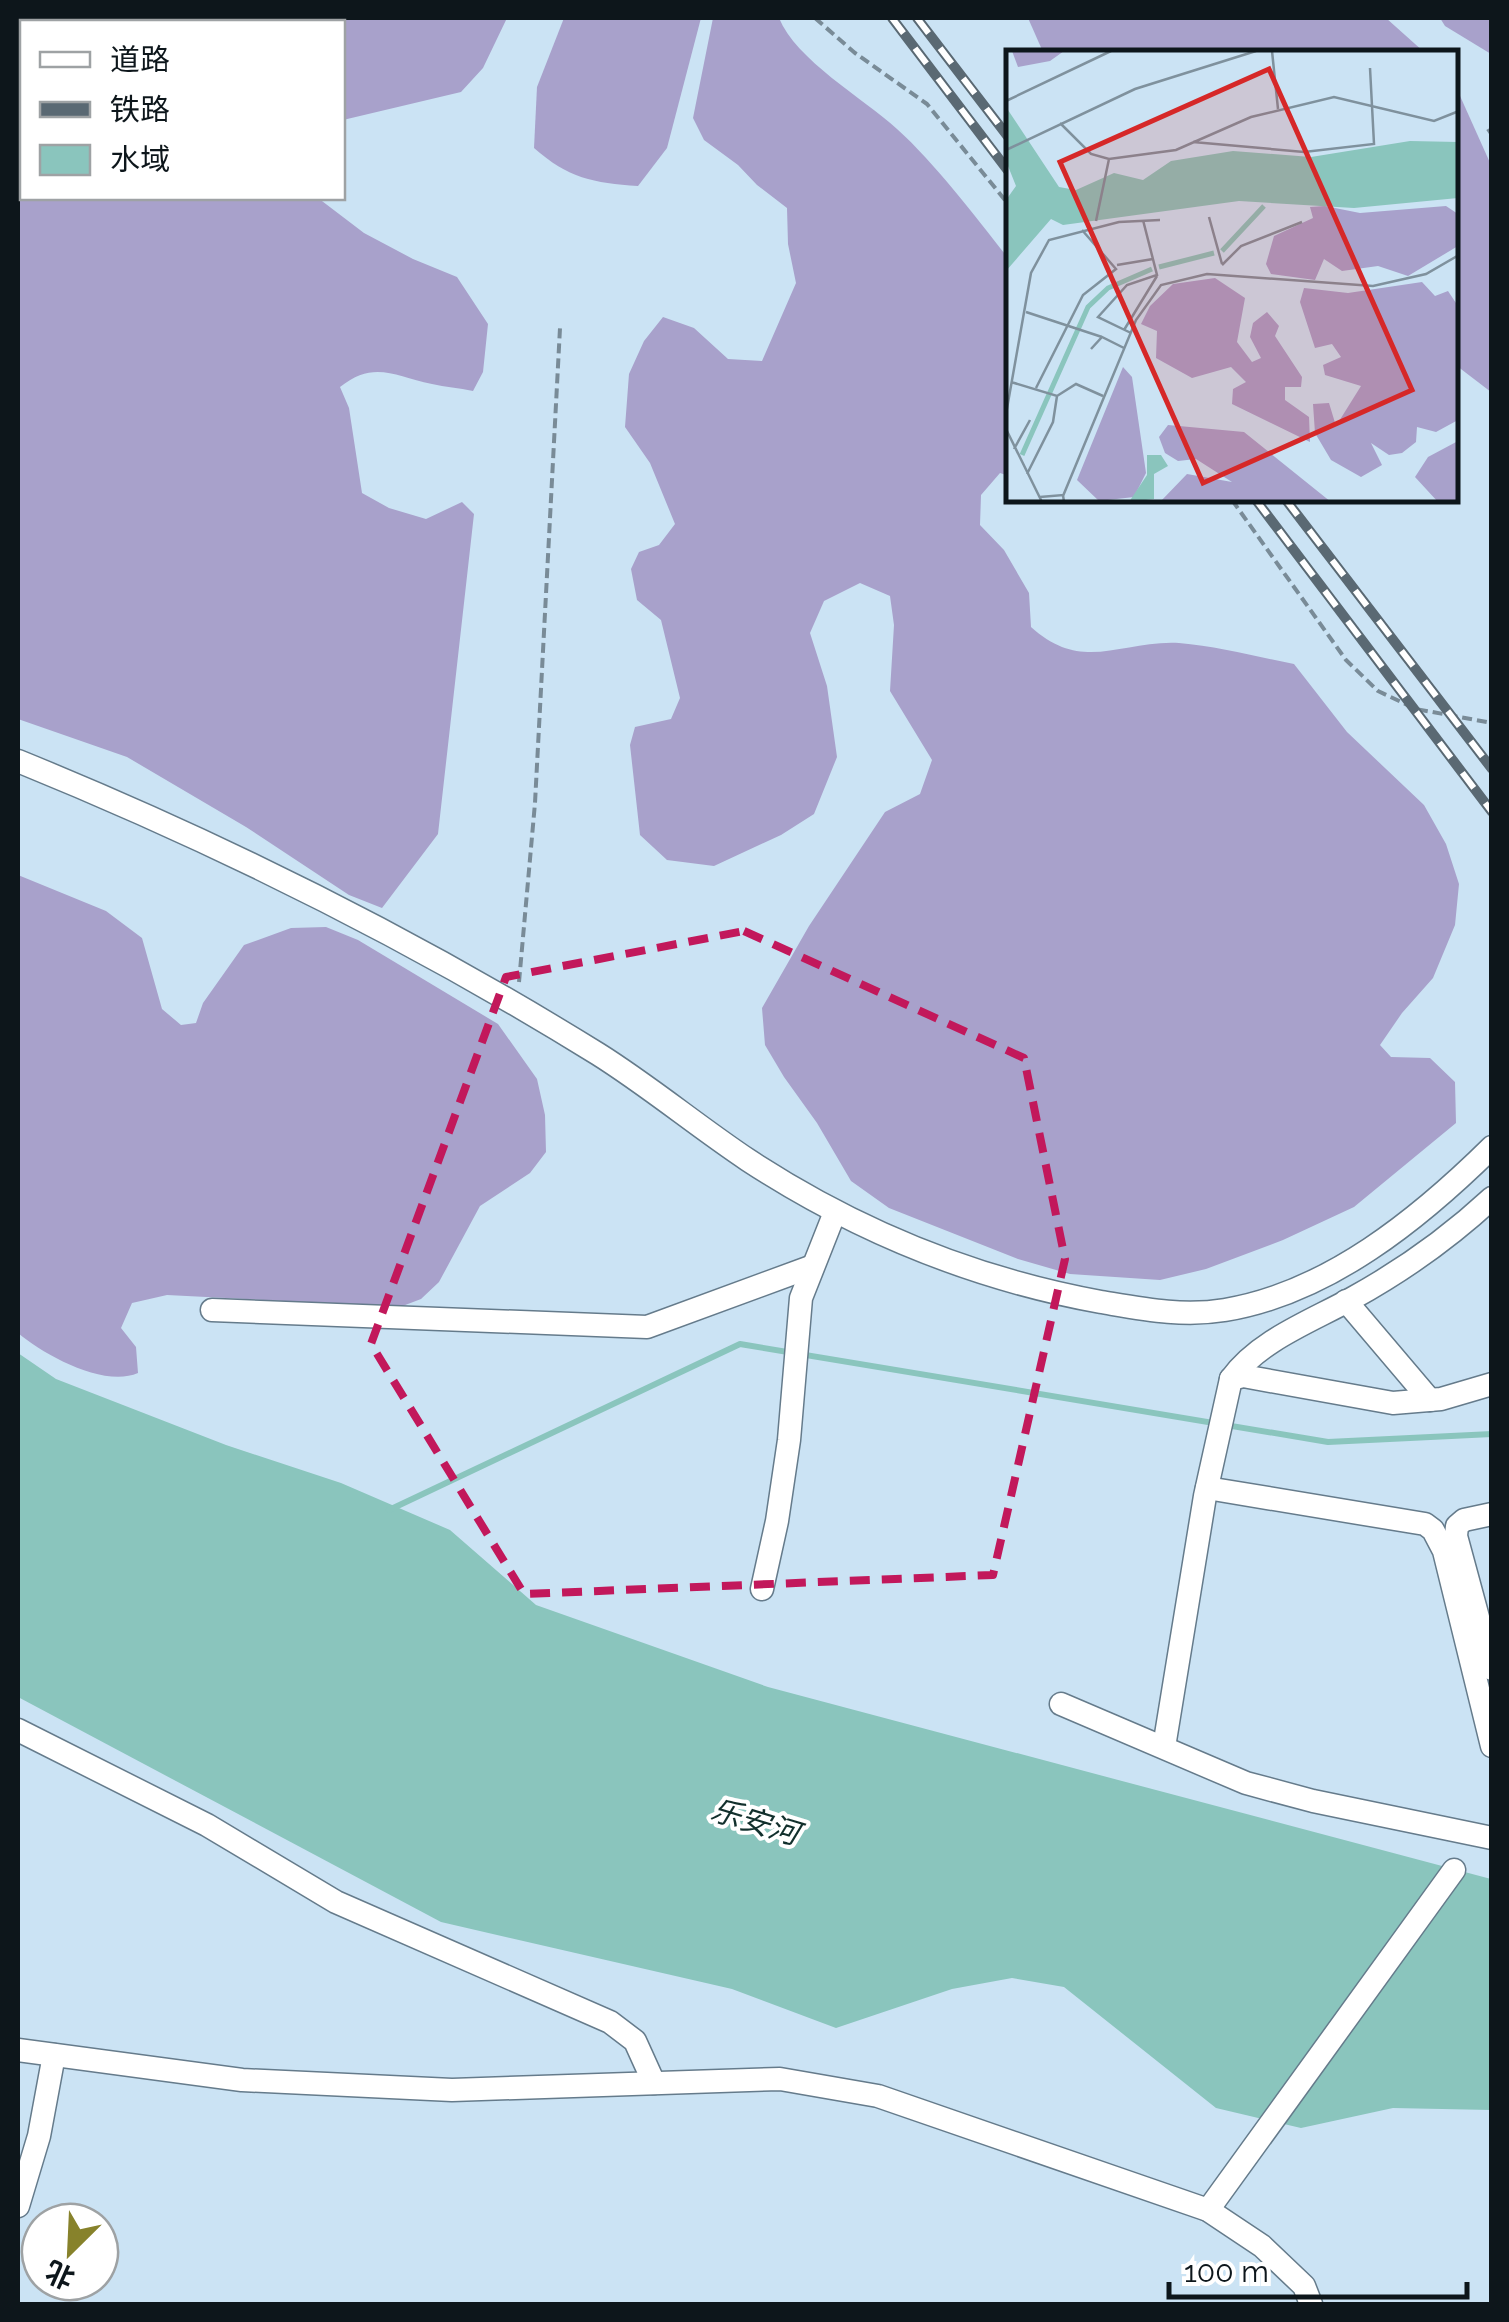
<svg xmlns="http://www.w3.org/2000/svg" width="1509" height="2322" font-family="Raleway,'Noto Sans SC',sans-serif">
  <style>
    .forest { fill: #a8a1cb }
    .water { fill: #8ac5bd }
    .lines { fill: none; stroke-linecap: round; stroke-linejoin: round }
    .stream { stroke: #8ac5bd; stroke-width: 6 }
    .minor-casing { stroke: #657b8b; stroke-width: 25 }
    .path { stroke: #798b97; stroke-width: 4; stroke-dasharray: 10 5; stroke-linecap: butt }
    .minor { stroke: #fff; stroke-width: 22 }
    .rail-casing { stroke: #5a6973; stroke-width: 10 }
    .rail { stroke: #fff; stroke-width: 6; stroke-dasharray: 19; stroke-linecap: butt }
    .marked { fill: none; stroke: #c2185b; stroke-width: 8; stroke-dasharray: 20 12; stroke-linejoin: round }
    .labels { text-anchor: middle; stroke-width: 8; stroke-linejoin: round; paint-order: stroke }
    .water-label { font-size: 30px; font-style: italic; fill: #12302d; stroke: #fff }
    .inset-river { fill: none; stroke: #8ac5bd; stroke-width: 5 }
    .inset-road { fill: none; stroke: #7f919d; stroke-width: 2.5 }
    .view { fill: #d62828; fill-opacity: 0.15; stroke: #d62828; stroke-width: 5 }
    .inset-edge { fill: none; stroke: #0d161b; stroke-width: 5 }
  </style>
  <rect width="100%" height="100%" fill="#cbe3f4"/>
  <!-- forest -->
  <g class="forest">
    <path d="M18 18H507L483 68 461 92 343 120 342 22H22V198H318L364 233 413 259 457 277 488 324 483 372 473 391C459 388 445 387 432 384 394 376 374 360 340 387L349 408 362 493 389 508 426 519 462 502 474 514 438 834 382 908 349 895 246 827 127 757 18 719Z"/>
    <path d="M564 18H701L667 148 638 186C593 183 568 178 534 148L537 87Z"/>
    <path d="M713 18H779C796 60 863 98 897 129 935 163 977 219 1009 259V476L1000 473 981 495 980 525 1004 550 1029 593 1031 627C1083 674 1121 640 1179 643 1217 646 1257 657 1294 664L1347 732 1424 805 1446 844 1459 884 1455 925 1433 978 1402 1013 1380 1045 1391 1057 1430 1058 1455 1082 1456 1123 1354 1207 1283 1240 1206 1269 1160 1280 1070 1274 1018 1259 889 1208 851 1181 817 1123 784 1077 765 1045 762 1008 809 926 885 812 920 794 932 760 890 691 894 625 890 596 860 583 824 601 810 633 827 686 837 757 814 814 781 835 714 866 667 860 640 835 630 745 635 727 671 719 680 698 661 620 637 600 631 569 639 552 659 545 675 524 650 463 625 427 629 374 644 341 663 317 694 328 728 359 762 361 796 283 788 244 787 208 757 185 738 165 704 140 693 118Z"/>
    <polygon points="1028,18 1386,18 1424,52 1043,52"/>
    <polygon points="1440,18 1491,18 1491,54 1445,26"/>
    <polygon points="1456,87 1491,165 1491,392 1457,366"/>
    <path d="M18 875 106 911 142 938 162 1009 181 1025 196 1023 203 1003 244 945 291 928 326 927 358 940 498 1024 537 1079 545 1115 546 1152 530 1173 480 1206 439 1282 421 1299 400 1307 167 1295 132 1303 121 1328 136 1347 138 1373C104 1388 44 1355 18 1333Z"/>
  </g>
  <!-- water -->
  <polygon class="water" points="18,1353 56,1379 226,1445 341,1483 450,1530 536,1605 768,1687 1491,1879 1491,2110 1393,2108 1301,2128 1216,2108 1064,1987 1012,1978 952,1989 836,2028 732,1989 441,1922 18,1697"/>
  <g class="lines">
    <!-- stream -->
    <polyline class="stream" points="389,1510 740,1344 1328,1442 1492,1434"/>
    <!-- minor casing -->
    <g class="minor-casing">
      <g id="minor">
        <path d="M18 761C217 842 414 940 598 1054 649 1086 697 1126 748 1160 855 1230 975 1279 1101 1302 1143 1309 1182 1317 1225 1310 1328 1293 1419 1219 1492 1147"/>
        <polyline points="1346,1301 1430,1400"/>
        <polyline points="212,1310 647,1327 813,1266"/>
        <path d="M1231 1379C1259 1340 1312 1321 1353 1298 1402 1271 1451 1236 1492 1198"/>
        <polyline points="1207,1488 1425,1524 1433,1530 1444,1551 1492,1746"/>
        <polyline points="1492,1514 1464,1520 1457,1526 1456,1536 1492,1669"/>
        <polyline points="762,1589 777,1521 789,1440 801,1298 835,1212"/>
        <polyline points="1061,1704 1246,1783 1313,1801 1492,1838"/>
        <polyline points="18,1730 207,1825 336,1902 610,2022 635,2041 654,2083"/>
        <polyline points="1164,1747 1205,1496 1231,1379 1243,1376 1393,1403 1441,1399 1492,1384"/>
        <polyline points="18,2050 242,2080 452,2090 780,2079 878,2096 1208,2210 1262,2246 1304,2286 1311,2304"/>
        <polyline points="18,2206 39,2136 54,2055"/>
        <polyline points="1208,2210 1454,1870"/>
      </g>
    </g>
    <!-- path -->
    <g class="path">
      <polyline points="815,18 855,53 927,104 1009,205"/>
      <polyline points="1488,129 1492,135"/>
      <polyline points="1232,500 1346,660 1378,691 1416,709 1492,723"/>
      <polyline points="519,982 535,803 560,328"/>
    </g>
    <!-- minor -->
    <use href="#minor" class="minor"/>
    <!-- rail casing -->
    <g class="rail-casing">
      <g id="rail">
        <polyline points="892,18 1009,172"/>
        <polyline points="917,18 1009,138"/>
        <polyline points="1256,500 1492,812"/>
        <polyline points="1286,500 1492,769"/>
      </g>
    </g>
    <!-- rail -->
    <use href="#rail" class="rail"/>
  </g>
  <!-- marked area -->
  <path class="marked" d="M744 931 1024 1058 1065 1259 993 1575 524 1594 371 1344 506 977Z"/>
  <g class="labels">
    <!-- water labels -->
    <g class="water-label">
      <text transform="translate(755 1822) rotate(17)" y="10">乐安河</text>
    </g>
  </g>
  <!-- overview -->
  <g transform="translate(1006 50)">
    <rect width="452" height="452" fill="#cbe3f4"/>
    <path d="M6 1H58L44 11 12 17ZM319 156 354 163 440 156 452 164V196L402 226 372 216 336 221 318 209 309 230 265 224 260 214 268 186 307 168 304 157ZM209 228 239 248 231 292 246 312 255 308 244 287 247 273 261 262 273 276 269 286 296 327 295 337H279V350L303 367 304 392 226 354 227 339 240 332 225 317 186 328 150 308 151 281 135 274 144 256 167 234ZM416 232 429 246 442 241 452 256V370L430 382 411 377 410 392 396 403 383 405 365 393 376 415 355 427 325 410 309 383 307 354 323 353 330 376 355 336 319 325 317 315 335 307 326 294 309 298 294 252 298 238 342 243ZM117 317 126 327 140 423 128 447 93 451 71 430ZM162 375 238 382 325 452H154L181 424 226 432 190 409 172 411 159 403 153 387ZM452 391V452H432L409 427 422 407Z" fill="#a8a1cb"/>
    <path d="M0 57 53 137 70 140 108 123 137 130 165 111 227 101 305 107 404 91 452 92V148L348 158 233 151 57 175 45 169 0 221V150L10 136 0 111ZM141 405H155L162 416 148 424V449L123 452 141 425Z" fill="#8ac5bd"/>
    <path class="inset-river" d="M216 201 258 156M153 217 208 203M16 405 82 257 102 238 146 219"/>
    <path class="inset-road" d="M266 1 272 59M0 51 105 1M54 73 85 104 103 109 170 100 245 67 328 47 428 71 453 61M187 92 298 102 368 94 364 18M0 100 129 39 250 1M203 167 216 214M90 171 103 109M111 215 147 209M216 215 235 196 296 172M20 262 96 287M118 280 151 226M125 283 92 267 121 235 151 225 137 170M85 299 96 287 118 298M5 332 51 346 70 334 97 346M30 338 77 245 110 219 76 180M0 364 25 223 43 190 113 172 154 170M0 379 36 452M8 399 24 370M21 424 47 372 51 346M57 446 130 270 155 235 201 224 367 236 420 224 453 205M34 447 57 445 58 452"/>
    <path class="view" d="M263 19 406 340 197 433 54 112Z"/>
    <rect width="452" height="452" class="inset-edge"/>
  </g>
  <!-- border -->
  <rect width="1509" height="2322" fill="none" stroke="#0d161b" stroke-width="40"/>
  <!-- legend -->
  <rect x="20" y="20" width="325" height="180" fill="#ffffff" stroke="#9ea2a4" stroke-width="2.5"/>
  <rect x="40" y="52" width="50" height="15" fill="#ffffff" stroke="#9ea2a4" stroke-width="2.5"/>
  <text x="110" y="70" font-size="30" fill="#0d161b">道路</text>
  <rect x="40" y="102" width="50" height="15" fill="#5a6973" stroke="#9ea2a4" stroke-width="2.5"/>
  <text x="110" y="120" font-size="30" fill="#0d161b">铁路</text>
  <rect x="40" y="145" width="50" height="30" fill="#8ac5bd" stroke="#9ea2a4" stroke-width="2.5"/>
  <text x="110" y="170" font-size="30" fill="#0d161b">水域</text>
  <!-- north arrow -->
  <g transform="translate(70 2252) rotate(204)"><circle r="48" fill="#ffffff" stroke="#9ea2a4" stroke-width="2.5"/>
  <path d="M0-8L18 38L0 25L-18 38Z" fill="#87822b"/>
  <text y="-15" font-size="28" font-weight="bold" text-anchor="middle" fill="#0d161b">北</text>
  </g>
  <!-- scale -->
  <path d="M1169 2282v15h298v-15" fill="none" stroke="#0d161b" stroke-width="5"/>
  <text x="1184" y="2282" font-size="30" fill="#0d161b" stroke="#ffffff" stroke-width="8" paint-order="stroke">100 m</text>
</svg>
